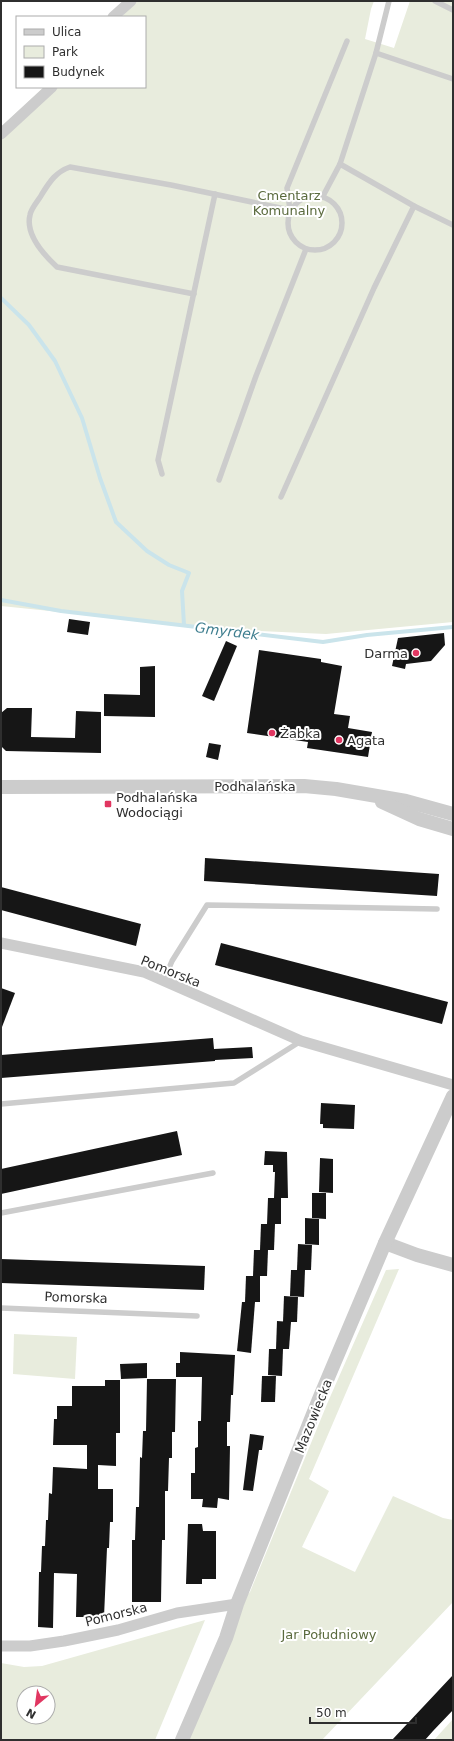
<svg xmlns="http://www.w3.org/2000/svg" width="454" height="1741" font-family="'DejaVu Sans',sans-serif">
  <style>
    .green { fill: #e8ecdd; fill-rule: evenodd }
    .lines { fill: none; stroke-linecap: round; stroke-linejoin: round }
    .stream { stroke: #cae4eb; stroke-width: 4 }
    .building { fill: #161616 }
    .service { stroke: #ccc; stroke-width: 5.5 }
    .minor { stroke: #ccc; stroke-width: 11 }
    .tertiary { stroke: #ccc; stroke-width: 14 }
    .poi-dot { fill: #e13661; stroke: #fff; stroke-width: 1.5 }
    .labels { text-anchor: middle; stroke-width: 4; stroke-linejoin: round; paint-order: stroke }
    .park-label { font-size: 13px; fill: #5a6a3d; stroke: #fff }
    .poi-label { font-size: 13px; fill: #2f2f2f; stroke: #fff; text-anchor: start }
    .street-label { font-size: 13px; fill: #2f2f2f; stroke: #fff }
    .water-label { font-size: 14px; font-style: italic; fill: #3e7e8f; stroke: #fff }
  </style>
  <rect width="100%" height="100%" fill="#fff"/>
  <!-- green -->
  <g class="green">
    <polygon points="134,1 374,1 371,9 365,39 394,48 410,1 453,1 453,622 326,634 236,630 1,606 1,127 44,87 145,87 145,17 122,17"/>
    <polygon points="399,1269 309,1479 329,1491 302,1547 355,1572 393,1496 443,1518 453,1520 453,1602 322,1740 182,1740 237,1604 250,1592 327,1404 386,1270"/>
    <polygon points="14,1334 77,1337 75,1379 13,1374"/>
    <path d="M205 1620 155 1740H1V1663L24 1667 42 1666ZM24 1693H48V1717H24Z"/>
    <polygon points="453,1719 453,1740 434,1740"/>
  </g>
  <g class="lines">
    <!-- stream -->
    <g class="stream">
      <polyline points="1,298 29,325 55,361 82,418 100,478 116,522 147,551 169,565 189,573 182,591 184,625"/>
      <polyline points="1,600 61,611 323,642 367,635 453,627"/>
    </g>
  </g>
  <!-- building -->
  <g class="building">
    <polygon points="69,619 90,622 88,635 67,632"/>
    <polygon points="444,633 445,645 431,661 406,664 405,669 392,666 398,638"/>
    <polygon points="226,641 237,646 214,701 202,696"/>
    <polygon points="259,650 321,659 321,662 342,666 334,714 350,716 348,728 372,732 368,757 307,748 308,742 247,733"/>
    <polygon points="155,666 155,717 104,716 104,694 140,695 140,667"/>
    <polygon points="7,708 32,708 31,737 75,738 76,711 101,712 101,753 6,751 1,746 1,713"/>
    <polygon points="209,743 221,745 218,760 206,757"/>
    <polygon points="205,858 439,874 437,896 204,881"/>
    <polygon points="1,887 141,924 136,946 1,910"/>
    <polygon points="221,943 448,1002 442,1024 215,965"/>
    <polygon points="1,988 15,993 2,1027 1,1027"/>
    <polygon points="213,1038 214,1049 252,1047 253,1058 215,1060 215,1061 1,1078 1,1055"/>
    <polygon points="321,1103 355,1105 354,1129 323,1128 323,1124 320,1124"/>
    <polygon points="177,1131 182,1155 1,1194 1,1169"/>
    <polygon points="265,1151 287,1152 288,1198 276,1198 281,1198 281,1224 267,1224 268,1198 274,1198 275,1172 273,1172 273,1165 264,1165"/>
    <polygon points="320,1158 333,1159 333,1193 319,1192"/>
    <polygon points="312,1193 326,1193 326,1219 312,1218"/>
    <polygon points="305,1218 319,1219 319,1245 305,1244"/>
    <polygon points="261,1224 275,1224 274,1250 260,1250"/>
    <polygon points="298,1244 312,1245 311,1270 297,1270"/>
    <polygon points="254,1250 268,1250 267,1276 253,1276"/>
    <polygon points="1,1259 205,1266 204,1290 1,1283"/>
    <polygon points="291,1270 305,1270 304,1297 290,1296"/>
    <polygon points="246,1276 260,1276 260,1302 245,1302"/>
    <polygon points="284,1296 298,1297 297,1322 283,1322"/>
    <polygon points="242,1302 255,1302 251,1353 237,1351"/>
    <polygon points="277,1321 291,1322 289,1349 276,1349"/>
    <polygon points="269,1349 283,1349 282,1376 268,1375"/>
    <polygon points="180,1352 235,1355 233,1395 231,1395 230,1422 227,1422 227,1446 230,1446 229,1500 218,1498 217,1508 202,1507 203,1499 191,1499 191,1473 195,1473 195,1448 198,1447 198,1421 201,1421 202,1377 176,1377 176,1363 180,1363"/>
    <polygon points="147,1363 147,1378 121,1379 120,1364"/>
    <polygon points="262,1376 276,1376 275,1402 261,1402"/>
    <polygon points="147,1379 176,1379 175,1432 172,1432 172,1458 169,1458 168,1491 165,1491 165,1540 162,1540 161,1602 132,1602 132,1540 135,1540 136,1507 139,1507 140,1457 142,1458 143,1431 146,1431"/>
    <polygon points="105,1380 120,1380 120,1433 116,1433 116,1466 98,1465 98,1489 113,1489 113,1522 110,1522 109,1548 107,1548 104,1617 76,1617 77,1574 54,1573 53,1628 38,1627 39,1572 41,1572 42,1546 45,1546 46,1520 48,1520 49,1493 52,1494 53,1467 87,1469 87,1445 53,1445 54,1419 57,1419 57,1406 72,1406 72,1386 105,1386"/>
    <polygon points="250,1434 264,1436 262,1450 259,1450 253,1491 243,1490"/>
    <polygon points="188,1524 202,1524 203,1531 216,1531 216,1579 202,1579 202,1584 186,1584"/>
    <polygon points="453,1675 453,1710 433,1731 425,1740 392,1740"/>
  </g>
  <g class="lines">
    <!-- service -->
    <g class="service">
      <polyline points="435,1 453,10"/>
      <polyline points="376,53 389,1"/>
      <polyline points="453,79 376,53 340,164 414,206 453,225"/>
      <circle cx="315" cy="223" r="27"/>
      <polyline points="323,196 340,164"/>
      <path d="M194 294 57 267C44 255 25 235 30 215 31 208 39 200 42 194 50 181 56 172 70 167L171 185 290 210 287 188 347 41"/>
      <polyline points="162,474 158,460 215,194"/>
      <polyline points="219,480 256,376 306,249"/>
      <polyline points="281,497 374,288 414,206"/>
      <polyline points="164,980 172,961 207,905 437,909"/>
      <polyline points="1,1104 234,1083 301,1041"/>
      <polyline points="1,1213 213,1173"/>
      <polyline points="1,1308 197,1316"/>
    </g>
    <!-- minor -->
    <g class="minor">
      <polyline points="113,17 131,1"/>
      <polyline points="1,134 52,87"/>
      <polyline points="1,943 144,972 301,1041 453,1085"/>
      <polyline points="1,1646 30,1646 64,1641 118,1630 177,1613 237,1604"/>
    </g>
    <!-- tertiary -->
    <g class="tertiary">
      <polyline points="1,787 304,786 336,789 406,801 453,814"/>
      <polyline points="382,802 419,819 453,829"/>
      <polyline points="385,1243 417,1255 453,1265"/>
      <polyline points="182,1740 226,1638 237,1604 319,1399 385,1243 453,1096"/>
    </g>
  </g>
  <!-- markers -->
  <g class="poi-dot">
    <circle cx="416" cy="653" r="4"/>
    <circle cx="272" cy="733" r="4"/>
    <circle cx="339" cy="740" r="4"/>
    <rect x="104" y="800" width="8" height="8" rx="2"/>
  </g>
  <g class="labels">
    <!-- park labels -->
    <g class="park-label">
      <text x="289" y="200">Cmentarz<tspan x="289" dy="15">Komunalny</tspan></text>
      <text x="329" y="1639">Jar Południowy</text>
    </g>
    <!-- poi labels -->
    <g class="poi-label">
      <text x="408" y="658" text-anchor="end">Darma</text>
      <text x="280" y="738">Żabka</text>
      <text x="347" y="745">Agata</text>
      <text x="116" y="802">Podhalańska<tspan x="116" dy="15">Wodociągi</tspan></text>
    </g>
    <!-- street labels -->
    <g class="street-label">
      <text x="255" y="791">Podhalańska</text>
      <text transform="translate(171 971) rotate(22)" y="5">Pomorska</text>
      <text transform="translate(76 1297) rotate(2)" y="5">Pomorska</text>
      <text transform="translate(313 1416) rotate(-68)" y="5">Mazowiecka</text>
      <text transform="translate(116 1614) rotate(-14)" y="5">Pomorska</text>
    </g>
    <!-- water labels -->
    <g class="water-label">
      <text transform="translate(227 631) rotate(7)" y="5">Gmyrdek</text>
    </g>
  </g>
  <!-- border -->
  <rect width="454" height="1741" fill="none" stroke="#2f2f2f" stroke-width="4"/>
  <!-- legend -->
  <rect x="16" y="16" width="130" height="72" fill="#ffffff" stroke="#acacac"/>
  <rect x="24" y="29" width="20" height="6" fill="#cccccc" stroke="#acacac"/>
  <text x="52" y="36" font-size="12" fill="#2f2f2f">Ulica</text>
  <rect x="24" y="46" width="20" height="12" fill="#e8ecdd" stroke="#acacac"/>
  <text x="52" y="56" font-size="12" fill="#2f2f2f">Park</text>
  <rect x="24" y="66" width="20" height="12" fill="#161616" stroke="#acacac"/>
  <text x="52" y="76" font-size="12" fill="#2f2f2f">Budynek</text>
  <!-- north arrow -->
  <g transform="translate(36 1705) rotate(209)"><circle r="19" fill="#ffffff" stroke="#acacac"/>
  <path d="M0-3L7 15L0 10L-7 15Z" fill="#e13661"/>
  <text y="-6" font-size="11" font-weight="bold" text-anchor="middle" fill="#2f2f2f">N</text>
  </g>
  <!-- scale -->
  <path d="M310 1717v6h106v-6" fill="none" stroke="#2f2f2f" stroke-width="2"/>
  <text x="316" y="1717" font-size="12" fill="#2f2f2f" stroke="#ffffff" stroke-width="3" paint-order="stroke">50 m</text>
</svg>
